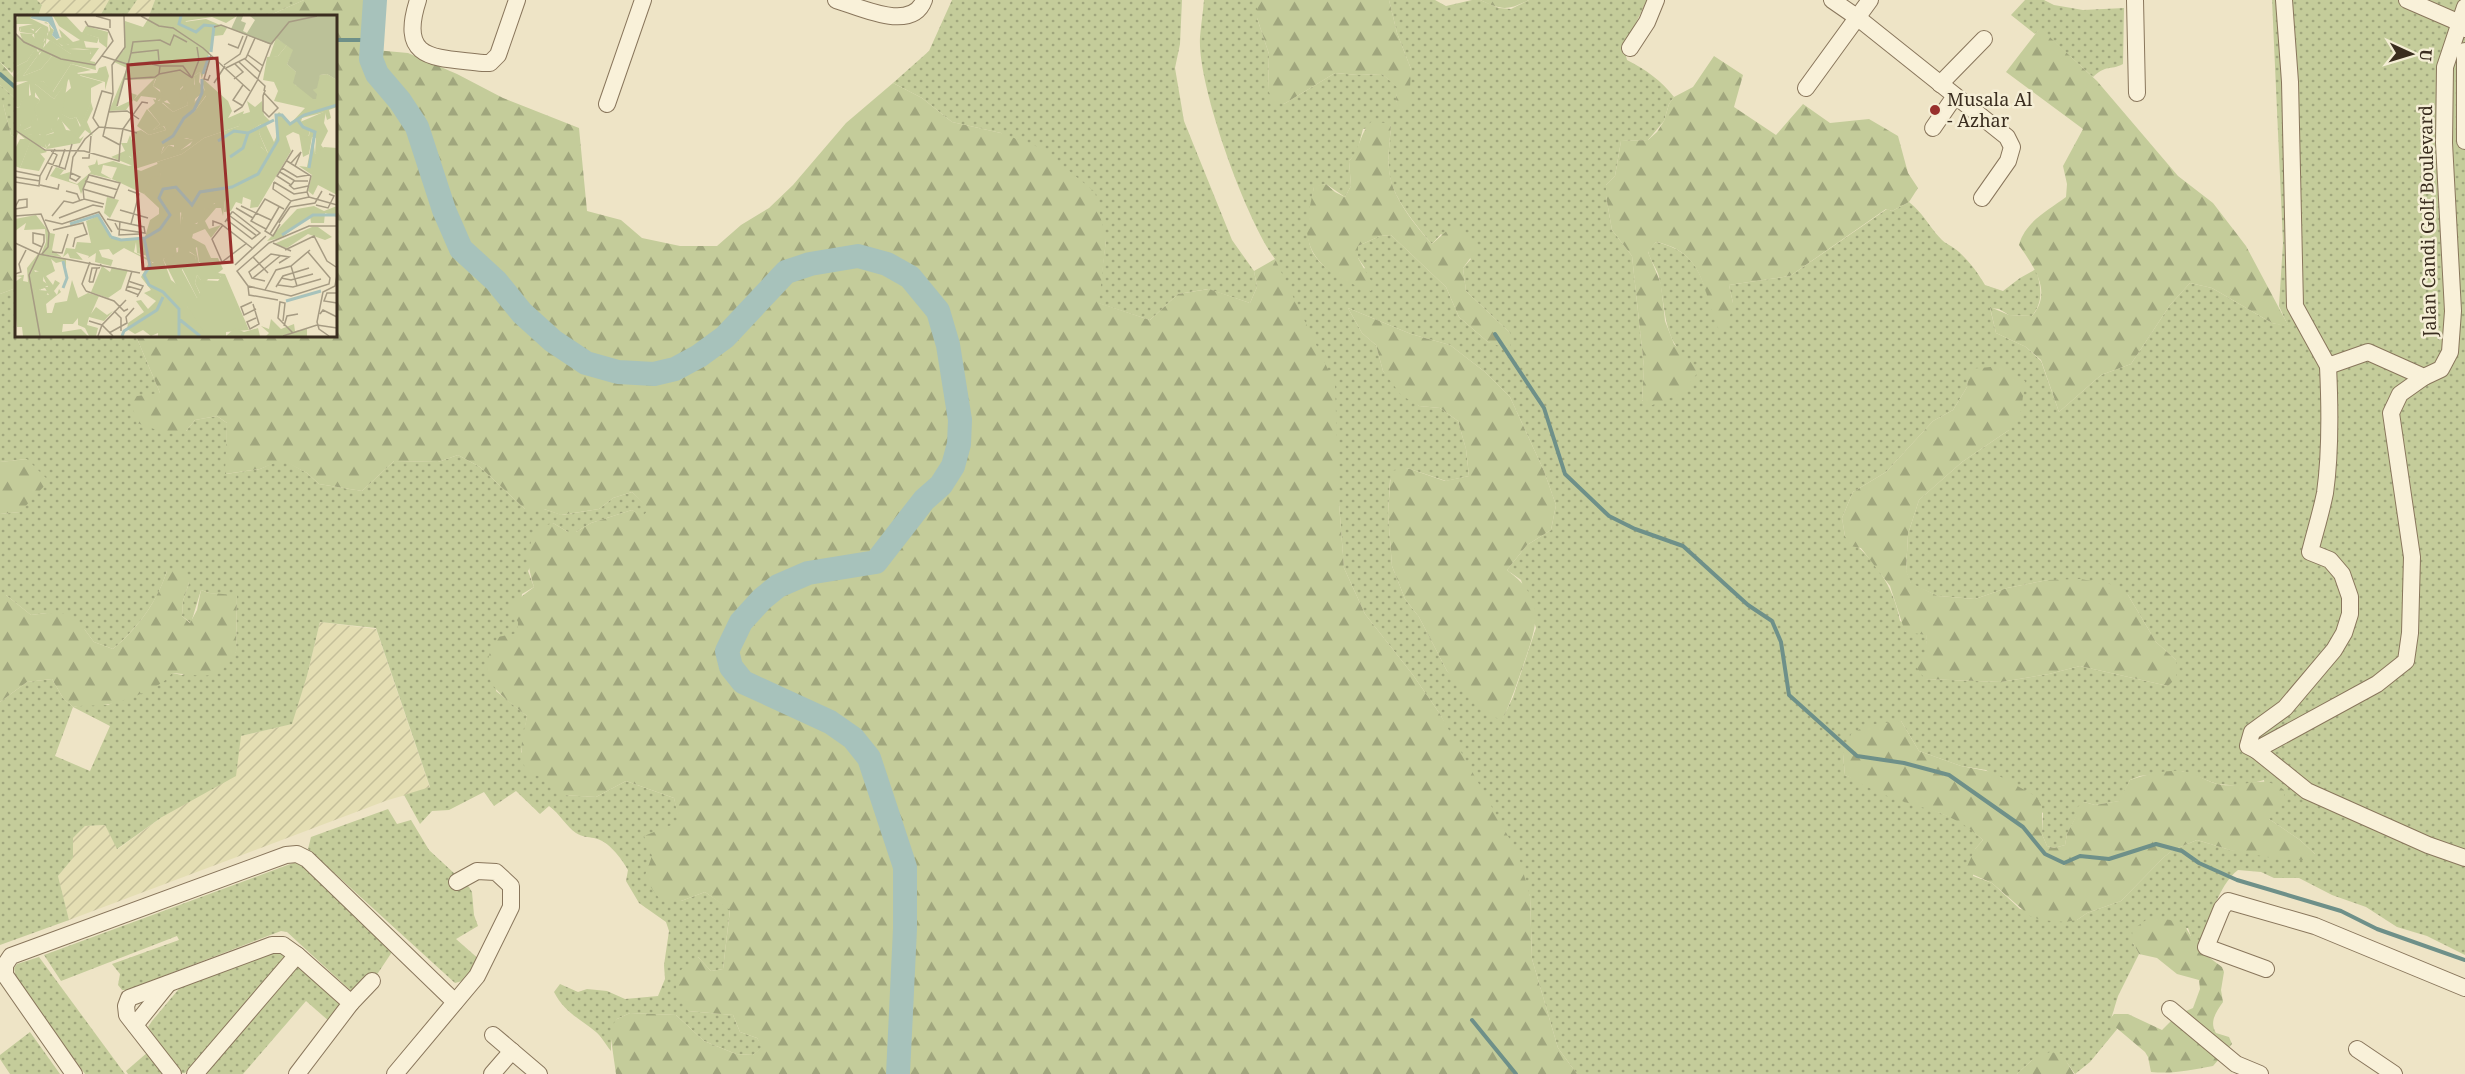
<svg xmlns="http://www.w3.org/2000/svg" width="2465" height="1074" font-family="'Noto Serif',serif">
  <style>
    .farmland { fill: url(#farmland-furrows) }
    .grass { fill: url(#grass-dots); fill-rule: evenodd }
    .forest { fill: url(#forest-firs) }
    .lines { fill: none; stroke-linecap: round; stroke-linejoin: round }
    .stream { stroke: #6e9089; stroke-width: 4 }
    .river { stroke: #a7c2bb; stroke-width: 24 }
    .minor-casing { stroke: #89765c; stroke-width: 18 }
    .minor { stroke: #f9f1d9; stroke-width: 16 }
    .poi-dot { fill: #98302c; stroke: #f5eed5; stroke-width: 2 }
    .labels { text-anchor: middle; stroke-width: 5; stroke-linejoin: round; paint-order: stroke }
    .poi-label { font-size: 18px; fill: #3a2d1f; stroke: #f5eed5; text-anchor: start }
    .street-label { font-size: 18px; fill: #3a2d1f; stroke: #f5eed5 }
    .inset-river { fill: none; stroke: #a7c2bb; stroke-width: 3 }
    .inset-road { fill: none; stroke: #a69b83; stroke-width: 1.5 }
    .view { fill: #98302c; fill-opacity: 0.15; stroke: #98302c; stroke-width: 3 }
    .inset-edge { fill: none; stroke: #3a2d1f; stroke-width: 3 }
  </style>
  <defs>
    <pattern id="farmland-furrows" width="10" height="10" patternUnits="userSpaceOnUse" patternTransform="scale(1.5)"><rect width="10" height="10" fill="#e4deb3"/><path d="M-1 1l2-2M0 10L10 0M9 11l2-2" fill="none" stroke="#c4bf9a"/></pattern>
    <pattern id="grass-dots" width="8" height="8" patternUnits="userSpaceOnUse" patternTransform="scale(1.5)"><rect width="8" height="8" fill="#c4cc9a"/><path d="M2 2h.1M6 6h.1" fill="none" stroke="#a0a67d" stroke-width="1.8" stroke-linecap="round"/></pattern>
    <pattern id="forest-firs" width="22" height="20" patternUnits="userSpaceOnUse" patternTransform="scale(1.5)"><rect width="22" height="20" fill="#c4cc9a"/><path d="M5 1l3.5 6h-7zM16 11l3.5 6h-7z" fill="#a0a67d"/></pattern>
  </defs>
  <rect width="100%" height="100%" fill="#eee4c6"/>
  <!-- farmland -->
  <g class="farmland">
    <polygon points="37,0 109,0 100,16 38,16 42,5"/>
    <polygon points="137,0 155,0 149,16 126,16"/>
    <polygon points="320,622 376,629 430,788 388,800 69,920 58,876 73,858 73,838 85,826 105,825 118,849 162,817 241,736 291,724 307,676"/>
  </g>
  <!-- grass -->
  <g class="grass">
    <polygon points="0,0 37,0 42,5 38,16 16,16 16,66 12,73 0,62"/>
    <polygon points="109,0 137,0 126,16 100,16"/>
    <polygon points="155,0 304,0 268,16 149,16"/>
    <polygon points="952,0 1182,0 1180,44 1175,68 1184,121 1232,240 1254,271 1257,287 1250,303 1208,289 1178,294 1150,320 1098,303 1106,240 1001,133 952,122 922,98 893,83 929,51"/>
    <path d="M1204 0H1257V18L1269 54 1268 90 1284 104 1335 73 1358 75 1382 74 1398 87 1396 99 1399 110 1411 69 1397 33 1389 0H1435L1446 6 1472 0H1480L1499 8 1511 9 1529 0H1647L1624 48 1627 60C1646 70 1661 80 1674 97L1669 104 1664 121 1648 140 1621 141 1615 176 1606 185V196L1612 230 1632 256 1644 367 1642 401 1681 353C1663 331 1665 304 1659 277 1657 268 1650 261 1648 251L1656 242C1694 251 1699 270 1711 304L1733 303 1729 285 1790 276 1887 209 1892 211 1909 202C1922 212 1929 226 1940 238 1945 244 1953 246 1959 252 1969 261 1978 273 1985 285L2003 291 2020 278 2036 269C2041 287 2044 301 2032 316L2009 315 1999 309 1990 308 1996 333 2026 347 2041 361 2059 412 2101 375 2131 364 2170 305 2190 283 2212 288 2272 323 2288 326 2279 306 2283 243 2272 0H2465V955L2427 936 2397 927 2366 907 2332 895 2299 878H2274L2261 872 2238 870C2218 885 2207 927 2199 950L2192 940 2188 928 2133 943 2139 954 2118 996 2111 1019 2118 1028 2090 1062 2075 1074 2063 1057 2032 1060 2017 1074H1577L1558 1048 1532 959 1530 896 1440 714 1413 675 1365 614 1344 568 1339 503 1275 259C1246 220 1197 85 1200 37 1201 25 1203 12 1204 0ZM1391 124C1390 143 1386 162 1391 181 1396 201 1418 228 1432 244L1441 234 1471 259 1463 268 1466 291 1510 333V347L1488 342 1459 317 1446 287 1391 235 1380 236 1358 246V258L1365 268 1346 280C1297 255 1307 233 1314 187L1326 184 1345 197 1351 186 1349 161 1357 152 1363 129ZM1348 308 1411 334 1450 345 1485 372 1510 397 1544 471 1556 505 1551 530 1527 545 1507 570 1521 580 1536 628 1513 697 1502 720 1447 671 1419 617 1405 599 1392 566 1388 514 1390 480 1407 468 1446 481 1469 476 1466 449 1458 421 1440 408 1419 406 1383 371 1376 345 1362 333ZM1968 380 2009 430 1962 462 1919 500 1908 534 1906 571 1911 584 1938 596 1975 599 2007 588 2048 580 2128 595 2156 642 2176 660 2168 686 2080 666 2049 674 2001 682 1925 679 1927 634 1900 621C1894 586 1873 557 1845 536L1842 518 1853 492 1886 472 1933 421 1953 410 1967 387ZM1901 721 1919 751 1961 766 1986 770 2043 813 2042 834 2047 846 2054 848 2065 845 2067 834 2084 802 2095 805 2120 801 2130 780 2140 776 2182 771 2217 784 2242 786 2264 780 2269 819 2300 840 2315 854 2230 850 2197 840 2173 850 2164 857 2121 901 2087 913 2077 920 2020 909 1992 883 1973 876 1975 849 1983 840 1963 822 1845 775 1843 754Z"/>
    <path d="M2025 0H2044L2054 5 2083 10 2124 8 2123 64C2109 71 2107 64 2093 77L2040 29 2035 34 2011 15Z"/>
    <polygon points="0,85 16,99 16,138 11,135 3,104 0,104"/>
    <path d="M16 288V336H136L160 393 186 431 195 420 217 416 227 423 226 474 260 469 282 459 307 473 319 484 362 491 394 461 438 462 458 455 480 467 525 509H544L562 515 599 509 613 498 632 492 650 509 643 517 632 510 591 523 576 532H568L553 523 528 571 534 587 522 594 518 633 496 691 527 716 521 752 564 795 596 797 626 781 674 798 680 822 681 901 705 892 730 909 723 969 711 971 698 957 688 1011 733 1015 740 1032 757 1038 763 1047 753 1055 736 1054 704 1041 676 1015 630 1013 617 1019 611 1039V1051C606 1045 602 1037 596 1032 579 1018 564 1012 554 992L560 984 578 992 587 989 607 991 625 999 658 996 665 979 664 965 669 931 666 922 639 903 626 881 628 870C621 858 609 841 594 838 588 837 582 837 576 833 566 826 560 814 549 806L540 814 516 791 494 806 484 792 449 810 432 811 420 824 404 795 430 787 376 628 320 622 307 676 292 724 241 736 236 776 162 817 117 849 105 825 85 826 73 838V858L58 876 69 920 0 945V702L27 682 52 679 63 698 73 707 87 704 108 705 172 673 182 675 236 652 237 596 209 593 201 590 191 623 182 616 183 601 189 583 167 571C156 604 139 626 113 649L94 642 85 630 47 613 31 615 6 595H0V514L20 512 27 459 0 462V294ZM73 707 110 726 90 771 55 756Z"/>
    <polygon points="388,809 397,824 411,820 429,850 469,887 472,892 474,915 478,926 456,939 481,961 462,981 455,983 308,849 311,837"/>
    <polygon points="293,863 300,863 394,949 376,976 367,975 355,991 350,990 287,932 281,931 127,990 122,990 118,985 120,974 112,964 179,940 177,936 61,981 44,955"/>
    <polygon points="277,949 287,955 185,1073 181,1073 148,1027 152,1021 183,984"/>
    <polygon points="39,957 125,1074 85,1074 16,978 14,968 17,964"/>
    <polygon points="301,966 342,1004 330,1022 306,1001 243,1074 206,1074 297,968"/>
    <polygon points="30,1032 60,1074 10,1074 0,1059 0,1055"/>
    <polygon points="148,1052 164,1074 128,1074 126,1071"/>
  </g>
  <!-- forest -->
  <g class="forest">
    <path d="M304 0H370L375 50 408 53 457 74 503 98 579 128 587 211 621 220 642 238 680 246H717L741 225 769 208 793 185 846 123 893 83 922 98 952 122 1001 133 1041 148 1095 192 1106 240 1099 303 1150 320 1178 294 1209 289 1250 303 1257 287 1254 271 1275 259 1335 384 1339 503 1344 568 1365 614 1413 675 1440 714 1518 854 1530 896 1532 959 1558 1048 1577 1074H616L611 1039V1027L617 1019 630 1013 676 1015 704 1041 736 1054 753 1055 762 1047 757 1038 740 1032 733 1015 688 1011 676 992 677 973 698 957 711 971 723 969 730 910 705 892 681 901 659 898 644 878 652 856 644 836 679 822 674 798 626 781 596 797 563 795 543 776 529 775C516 755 523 738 527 716 510 702 481 685 488 659 490 651 495 643 498 637L518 633V622L508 607 534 587C526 562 527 552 535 529L553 523 568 532H576L591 523 632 510 643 516 649 509 632 492 613 498 599 509 561 515 544 509H525L480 467 458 455 438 462 394 461 362 491 319 484 307 473 282 460 260 469 225 474 227 423 217 416 195 420 186 431 168 434 137 423 130 397 160 393 136 336H336V16H268Z"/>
    <polygon points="1257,0 1389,0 1397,33 1411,69 1409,106 1398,110 1396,99 1397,87 1382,74 1358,75 1335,73 1284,104 1273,101 1268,90 1269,54 1257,18"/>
    <path d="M1480 0H1529C1506 11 1502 10 1480 0Z"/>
    <path d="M2040 28 2097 81 2178 176 2213 203 2246 246 2289 327 2272 323 2212 288 2190 283 2170 305 2131 364 2101 375 2059 412 2041 360 2026 347 1996 333 1990 307 2009 315 2032 316C2053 292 2034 267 2019 245 2025 222 2047 211 2066 197L2067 184 2063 166 2083 129 2006 72Z"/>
    <path d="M1714 56 1743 75 1734 107 1776 135 1803 104 1830 123 1869 119 1898 136 1908 173 1918 188 1909 202 1892 211 1886 209 1790 276 1729 285 1733 303 1727 328 1719 330C1702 292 1706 252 1656 242L1648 252 1661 284 1665 321 1674 344 1699 371 1682 393 1650 406 1642 400 1644 367 1632 256 1612 230 1606 196V185L1615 176 1621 141 1648 140 1657 132 1664 121 1669 104 1674 97 1693 87Z"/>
    <polygon points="0,62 16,80 16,99 0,85"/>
    <polygon points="0,104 3,104 11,135 16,138 16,288 0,294"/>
    <path d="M1372 121 1391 124C1390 143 1386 162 1391 180 1395 200 1418 229 1432 244L1451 227 1463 230 1477 249 1463 268 1466 291 1510 333V347L1499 346 1488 342 1459 317 1446 287 1391 235 1380 236 1358 246V258L1374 286 1371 291C1339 280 1305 263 1307 224 1308 212 1312 199 1314 186L1326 184 1335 192 1345 197 1351 186 1349 161C1361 149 1359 133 1372 121Z"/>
    <path d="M1348 308 1411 334 1450 345 1485 372 1510 397 1544 471 1556 505 1551 530 1527 545 1507 570C1544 598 1539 620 1525 660 1518 681 1511 701 1502 721L1477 707 1447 671 1419 617 1405 599 1392 566 1388 514 1391 471 1407 468 1445 481 1469 476 1466 449 1458 421 1440 408 1419 406 1401 395 1383 371 1376 345 1362 333Z"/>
    <polygon points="2002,366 2025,381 2021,411 2009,430 1962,462 1919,500 1908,534 1906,570 1911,583 1938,596 1975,599 2007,588 2048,580 2080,579 2110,584 2128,595 2156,642 2176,660 2176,678 2168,686 2080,666 2049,674 2001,682 1925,679 1914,664 1925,654 1927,635 1905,632 1890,586 1861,548 1850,546 1845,536 1842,518 1853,492 1886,472 1933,421 1953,410 1967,387 1969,369"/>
    <polygon points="27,459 49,481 20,512 0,514 0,462"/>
    <path d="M178 569 189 583 183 601 182 616 190 623 197 610 201 590 209 593 237 595 236 652 220 673 204 676 172 673C163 687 128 700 110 704 98 707 85 704 73 707L63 698 52 679 27 682 0 702V595H6L31 615 47 613 67 614 85 630 94 642 113 649C139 627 156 603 167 571Z"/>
    <path d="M1901 721 1919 751 1961 766 1992 772 2037 797 2042 807V834L2047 846 2054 848 2065 845 2067 834 2077 814 2075 809 2084 802 2095 805 2119 801 2130 780C2145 775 2165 770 2181 771 2193 772 2205 781 2217 784 2243 790 2262 772 2284 790V800L2269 819 2300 840 2315 854 2304 860 2277 859 2230 850 2197 840 2173 850 2164 857 2121 901 2087 913 2077 920 2065 922 2041 920 2030 916 1992 883 1965 871 1975 849 1983 840C1950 809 1922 810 1882 794 1870 789 1857 781 1845 775L1843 754 1851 734 1868 725Z"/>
    <path d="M2160 918 2183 923 2199 950 2222 967 2224 972 2221 990 2223 1002C2216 1012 2209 1022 2216 1033L2229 1037 2232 1044 2213 1066C2190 1070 2175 1074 2151 1072L2148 1057 2145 1052 2113 1025 2110 1019 2114 1014H2128L2162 1030 2177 1015 2193 1008 2200 989 2199 980 2177 974 2157 958 2139 954 2133 943 2132 930 2146 920Z"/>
    <polygon points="2050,1052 2062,1054 2074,1074 2017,1074 2032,1060"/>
  </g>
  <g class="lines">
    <!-- stream -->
    <g class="stream">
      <polyline points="336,40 362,40 370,42"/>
      <polyline points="0,74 16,88"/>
      <polyline points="1495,334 1544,408 1565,474 1609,516 1635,529 1683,546 1748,605 1772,621 1781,642 1789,695 1857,756 1904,763 1949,775 2023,827 2045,854 2064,863 2080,856 2109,859 2156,844 2182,851 2199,863 2237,880 2341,911 2377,929 2465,960"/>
      <polyline points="1472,1020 1516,1074"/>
    </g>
    <!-- river -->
    <polyline class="river" points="375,0 371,59 377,74 400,101 417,127 444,210 461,249 496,281 522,313 553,341 586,363 618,372 654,374 675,369 699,356 725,337 786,272 810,264 858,256 887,264 910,277 938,311 948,345 960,420 959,444 953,466 941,485 924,500 876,562 808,573 778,586 762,599 741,622 727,651 731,667 743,682 830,722 853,738 869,758 905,867 905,929 898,1074"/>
    <!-- minor casing -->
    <g class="minor-casing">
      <g id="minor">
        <path d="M418 0C398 62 435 57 483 63H490L498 55 517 0"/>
        <path d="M836 0C860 7 912 33 924 0"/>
        <polyline points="1832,0 1858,18 2007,137 2012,147 2008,161 1982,198"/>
        <polyline points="2135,0 2137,93"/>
        <polyline points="2284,0 2290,82 2295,306 2328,366 2368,352 2424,377 2441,369 2450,352 2453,311 2444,143 2445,67 2465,7"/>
        <polyline points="2407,0 2460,23 2465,29"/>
        <polyline points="1630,48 1647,22 1656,0"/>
        <polyline points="2465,51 2465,141"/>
        <polyline points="1940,84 1984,39"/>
        <polyline points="1806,88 1870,0"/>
        <polyline points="607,104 643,0"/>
        <polyline points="1933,128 1955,96"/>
        <path d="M2328 366C2330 408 2331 451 2325 493 2321 513 2315 532 2310 552L2330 560 2342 574 2350 597V614L2344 633 2334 650 2285 708 2252 732 2248 746 2256 750 2377 684 2406 661 2410 633 2412 557 2391 413 2400 394 2424 377"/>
        <polyline points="2256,750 2307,791 2428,845 2465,858"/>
        <polyline points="2266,969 2206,947 2222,908 2228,901 2315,926 2465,988"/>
        <polyline points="351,1003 372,981"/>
        <polyline points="2170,1009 2236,1064 2260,1074"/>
        <polyline points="135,1025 168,984"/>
        <polyline points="493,1035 539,1074"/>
        <polyline points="2357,1049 2394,1074"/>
        <polyline points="74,1074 5,975 5,965 11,956 286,855 297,854 307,859 455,1002"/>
        <polyline points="173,1074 127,1015 126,1006 129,998 272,945 283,945 297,955 351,1003 297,1074"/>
        <polyline points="195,1074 297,955"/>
        <polyline points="395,1074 477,976 511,907 511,886 496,872 477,871 457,882"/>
        <polyline points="492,1074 512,1051"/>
      </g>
    </g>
    <!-- minor -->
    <use href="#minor" class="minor"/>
  </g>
  <!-- markers -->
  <circle class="poi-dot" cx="1935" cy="110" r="6"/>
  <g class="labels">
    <!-- poi labels -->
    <g class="poi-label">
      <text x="1947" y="106">Musala Al<tspan x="1947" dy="21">- Azhar</tspan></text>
    </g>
    <!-- street labels -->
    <g class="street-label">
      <text transform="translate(2428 221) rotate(-91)" y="6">Jalan Candi Golf Boulevard</text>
    </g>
  </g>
  <!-- overview -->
  <g transform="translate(15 15)">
    <rect width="322" height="322" fill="#eee4c6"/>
    <path d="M38 1H51L66 17 84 23 82 28 69 26 71 33 54 34 76 35 75 40 56 39 31 23 35 15 34 9 29 8 31 7 35 10 36 13 39 15 37 20 47 31 54 30 48 27 44 14 58 27 65 25 44 11ZM135 1H168L169 7 191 4 212 13 208 20 199 21 187 63 213 86 217 96 213 103 229 96 224 111 189 123 167 139 120 154 126 156 145 148 146 161 129 179 97 164 104 148 114 151 129 147 125 136 117 143 113 140 119 135 116 118 126 115 134 120 151 115 149 111 138 115 145 109 133 94 140 88 138 84 144 86 146 83 145 75 138 71 141 64 109 65 102 92 115 86 116 78 122 80 111 95 94 96 112 53 99 47 109 35 110 6 128 12ZM185 57 191 81 179 97 180 84 186 79 179 69V61ZM168 71 173 90 158 97 147 88 152 85 158 92H165V74ZM171 123 178 125 175 130 166 135 154 130 146 139 148 132ZM261 23 272 30 263 41 254 43ZM21 32 24 40 27 36 37 41 26 54 8 61 23 40 0 61V52L12 46ZM56 49 76 55 62 58 66 61 88 67 76 73V88L66 111 61 102 56 104 46 99 49 79 56 73 54 64 39 84 20 69V82L25 85 20 93 23 106 19 108 17 105V111L9 115 6 109 1 124 0 92 4 93 7 84 16 80 14 68 28 66 38 77ZM311 96 309 108 313 116 306 130 309 134 300 139 301 123 297 122 294 139 288 142 284 118 294 121 295 115 285 107ZM45 102 51 115 59 116 65 124 69 121 65 128 32 134 14 126 13 120 22 118 29 122 31 133 35 130 31 120 39 118 36 114ZM248 108 244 118 253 139 246 132 238 131 237 126 238 114ZM15 127 30 144 24 156 5 153ZM92 182 104 185 95 203 89 198ZM210 184 208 201 206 193H201L190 206 194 214 206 210 196 223 190 214 178 219 177 223 190 230 196 243H203L208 254 203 258 210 259 234 315 211 317V321H187L148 244 163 237 166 197 168 205 182 209 190 193ZM182 232 184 247 206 262 203 266 186 265 182 260 180 268 185 278 182 283 167 255 170 249 172 254 179 253 181 241 174 237ZM21 200 35 218 40 219 37 235 47 242 26 239 31 227 30 214 9 215 11 208 0 216V204ZM83 201 95 222 106 226 125 223 133 241 122 238 121 227 119 237 136 245 139 252 130 258 136 247 109 233 98 240 94 234 84 235 87 242 98 245 96 251 80 247 81 238 73 243 74 241 61 237 68 245 55 243 53 238 48 242 51 233 60 234 62 227 76 228 71 206ZM23 239 51 244V255L49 246 41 248 36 244 40 256 31 261 38 270 40 265 45 268 39 276 42 280 44 274 46 277 31 289 32 298H37L40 288 52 286 57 265 63 283 73 278 84 281 76 299 81 292 92 300 98 296 89 306 74 302 72 310 83 313 81 321H74L70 313 63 310V303L58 309H48L47 317 66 314 73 321H8L7 312H2L0 294V267L7 262 0 261 9 260 8 266 13 267 12 253ZM16 254 26 257 33 272H29L23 275 30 273 34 280 21 277ZM87 251 95 257 97 252 113 255 106 274 93 283 76 277Z" fill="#c4cc9a" fill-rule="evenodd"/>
    <path d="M3 1H17L15 3 33 12 34 19 26 12 17 20 25 30 31 24 28 33 35 25 56 39H76L75 35 48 31 41 26 46 22 55 32 84 33 75 46 80 47 81 55 56 49 37 78 28 66 20 69 39 84 53 64 47 99 56 104 61 102 65 112 76 87 78 94 72 107 78 121 70 115 63 124 43 102 42 111 36 114 39 117 31 120 36 125 32 133 25 119 13 120 32 137 24 139 15 128 5 153 0 151V134L5 124H10L2 117 6 109 10 108 9 115 16 112 17 105 23 106 19 93 25 85 14 68V83L8 84 4 93 0 91V71L13 66 0 67V61L24 36 21 33 12 46 0 52V18L7 24 5 18 18 19 19 14 6 13 4 17V12L18 9H0ZM25 37 37 41 26 54 8 61ZM168 1H222L211 8 197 2 171 6 169 10 165 7ZM71 11 93 17 92 33 84 27V23L67 18ZM272 30 279 35 272 49 281 57 280 70 298 75 305 60 312 59 322 65V92L314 95 316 103 312 105 310 97 287 103 286 107 295 115 293 123 278 117 271 121 276 136 243 192 235 193 236 185 228 182 227 189 221 187 216 196 209 197 210 185 206 192 199 188 197 195 190 193 189 205 179 209 168 206 166 197 165 198 166 232 161 233 162 240 148 244 156 265 168 274 165 277 173 285 172 291 189 317 187 321H143V318L136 321 128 315 120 319 112 314 113 308 129 297 121 286 126 285 133 294 141 286 129 278 136 275 126 262 134 248H139L132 244 125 225 130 222 135 205 144 199V193L129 179 137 162 146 161 142 147 167 139 189 123 224 111 225 100 235 97 232 86 240 92 247 86 249 100 255 106 251 110 259 127 263 118 260 102 264 97 276 108 290 93 259 86 263 76 259 67 248 65 252 42 263 41ZM246 109 244 118 253 138 242 129 238 131V114ZM91 51 94 61 90 75V67L61 59 82 58 84 53ZM185 57 184 67 192 79 179 97 176 92 186 79 180 73 179 61ZM141 62 138 71 150 81 141 87V83L126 81 122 87 118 85ZM170 70 173 90 158 97 146 86 165 92 164 76ZM132 94 145 109 138 115 148 111 151 115 134 120 122 111ZM115 120 120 134 114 141 116 143 118 139 125 136 129 137V148L118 151 96 142 110 136 106 128H112ZM298 121 300 139 309 132 322 133V180L303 170 298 180 293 176 297 160 284 151 292 152ZM162 122 179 125 166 135 159 136V130H154L145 140 152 126ZM82 144 83 150 98 146 104 148V153L88 150 86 158 97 164 75 159 66 179 63 170 35 161 41 152 49 155 45 160 55 157 54 166 62 169 76 157 73 151 80 149ZM299 191 309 196 322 191V202L310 198 309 208H296L295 201 266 223 252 226 282 194ZM297 212H303L317 222 310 225 293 219 272 233 259 229ZM180 230 184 248 193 250 208 264H193L189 269 182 260 180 268 186 281 182 283 165 249 178 253 181 241 174 236ZM18 251 20 257 29 255 28 266 34 270 24 275 34 276 29 284 22 282 16 260ZM256 304 266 314 279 309 280 316 292 314V321H251L254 318 246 311 254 314ZM220 313 229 317 243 313 245 321H211Z" fill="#c4cc9a" fill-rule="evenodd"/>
    <path d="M222 1H228L226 6 231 8 228 16 232 18 240 5 235 1H322V65L312 59 305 60 302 73 298 75 302 79 301 84H298L278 68 281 57 272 49 278 35 261 23 257 30 216 14Z" fill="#bbc198"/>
    <path d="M26 12 33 15 30 33V23L27 30H20L19 19 5 17 6 13H15L21 18Z" fill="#c4cc9a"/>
    <path d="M17 1H37L45 23 41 24 37 20 39 15 33 7 15 3Z" fill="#a7c2bb"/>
    <path class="inset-river" d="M166 1 164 9 181 17 189 10 199 11 196 37M188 59 194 41M282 104 288 112 300 117 294 153M203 126 219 116 233 118 259 105M147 128 158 121 169 103 179 95 187 78V64M215 142 228 133 233 118M55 209 83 200 96 222M267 220 298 200H321M96 222 106 225 130 223 145 214 155 200 144 183 148 174 161 172 177 190 185 177 217 172 243 159 263 125 261 100H267L275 109 289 100 322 90M129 223 135 251 129 260 134 270 148 277 164 294V321M48 246 52 263 48 273M271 286 306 276M164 304 185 321M107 321 109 316 142 295 148 282"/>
    <path class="inset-road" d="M81 1 95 5V13M126 1 144 11 158 13 188 33 235 76M199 12 206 10 256 29 274 7 302 1M0 18 9 27 46 44 80 50 98 26 93 15 73 11 70 6M213 29 223 33 228 21M116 38 118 27 145 25 155 30 159 20 172 27M233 40 248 51M87 41 115 50M230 44 245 57M224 47 250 71 249 76M209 50 225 39 232 21M211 53 231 43 240 23M144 59 165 55 177 63 168 51H145M195 60 193 65 189 64 196 40M177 63 184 45 182 32M110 64 140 62 144 59 145 51 137 49M219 64 228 57 220 49M199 68 210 51M228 70 218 85 228 91M249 78 263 93 254 102 248 96V81L249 78 250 76V75M102 91 116 38 143 35 144 46 116 49M93 97 112 96 124 104M219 97 227 92 242 66 256 29M84 112 78 103 87 76 98 79M0 115 30 135 69 136 104 146 105 130 88 121 98 79 97 50 110 32 109 1M105 130 108 114 122 118M278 135 262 161 276 170 279 166M67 143H74L76 121M272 146 296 161 292 177 294 182M33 148 50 154 57 129M276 148 286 137 280 151M44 152 50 134M267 153 282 162 294 160M0 156 25 161M265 157 280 166H293M56 158 65 162 61 166 55 163 58 142 70 124 84 112 108 114 127 87 133 88M0 162 25 166M31 165 42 140 36 136M70 166 103 175M0 167 24 171 25 161 40 134M259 167 279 179 292 177M259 167 258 174 276 186M25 170 43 174 44 169M274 170 279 174 293 171M68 174 99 183 105 168 74 160 68 174 69 184M113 175 124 179 116 209M51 176 62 179 65 186M276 186 294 182 322 190M301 190 313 193 319 181 314 179M226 191 256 205M0 192 4 185 12 184V192L0 194M264 192 250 216 258 221 265 209M275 192 300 188 307 176M221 193 238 203M105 195 133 203M0 201 26 199 34 218 33 232 27 239M37 201 49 186 58 188 69 184 89 189M215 201 242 221M44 203 78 190 88 192M238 203 250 184 269 194M238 203 236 206 251 214M92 204 129 212 130 218 103 214 100 208M30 205 47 209 84 197 97 217M105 206 104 220 124 219M210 207 217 197H218L245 218 237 224 212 205M264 208 275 192M208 210 197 224 207 247 232 228M198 211V206L206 209 237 233M38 215 68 208 72 219 60 223 58 232M255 219 276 186M0 228 24 239 125 258M258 228 276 236M270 235 299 221 312 246 321 252M37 237 47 238 53 219M293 237 315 263 314 269 276 281 233 271 222 256 254 228 294 211H322M24 239 14 260 25 321M24 239 29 227V220L18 218V228L27 232M238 242 253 258M220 250 251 221M276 251 282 271M117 256 111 275 124 280M0 259 6 257 4 249 11 235M238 263 265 241M266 263 276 265 298 259M113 266 128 271 126 275M250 266 237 263 234 257 256 239 274 242 264 248M74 267 77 253H84L86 249M74 267H78L82 253M263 270 278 272 306 264M112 271 126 275 122 282M233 271 234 280 263 285M261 272 268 261 294 253M250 275 261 255 276 251 295 235M71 276 99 286 109 296 113 294M71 276 67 269 75 247M322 278H312L309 286 322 288M237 287 226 292 229 300 241 294M238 289 244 309 235 314 232 307 241 303M99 296 106 303V316M305 299 308 295 322 302M74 306 87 310 98 321M268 306 270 288 265 287 263 303 278 318M269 311 272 301 283 299M94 318 112 308 111 302 119 293M83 321 87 310 111 285M268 321 302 310 322 313M314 321 304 314 302 307 308 277 320 271 322 260"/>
    <path class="view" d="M202 43 217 247 128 254 113 50Z"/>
    <rect width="322" height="322" class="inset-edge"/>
  </g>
  <!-- north arrow -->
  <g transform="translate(2411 54) rotate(94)" stroke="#f5eed5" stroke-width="4.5" paint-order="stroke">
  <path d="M0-4.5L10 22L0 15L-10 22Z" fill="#3a2d1f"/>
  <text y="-9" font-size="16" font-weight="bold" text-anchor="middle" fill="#3a2d1f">U</text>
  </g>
</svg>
